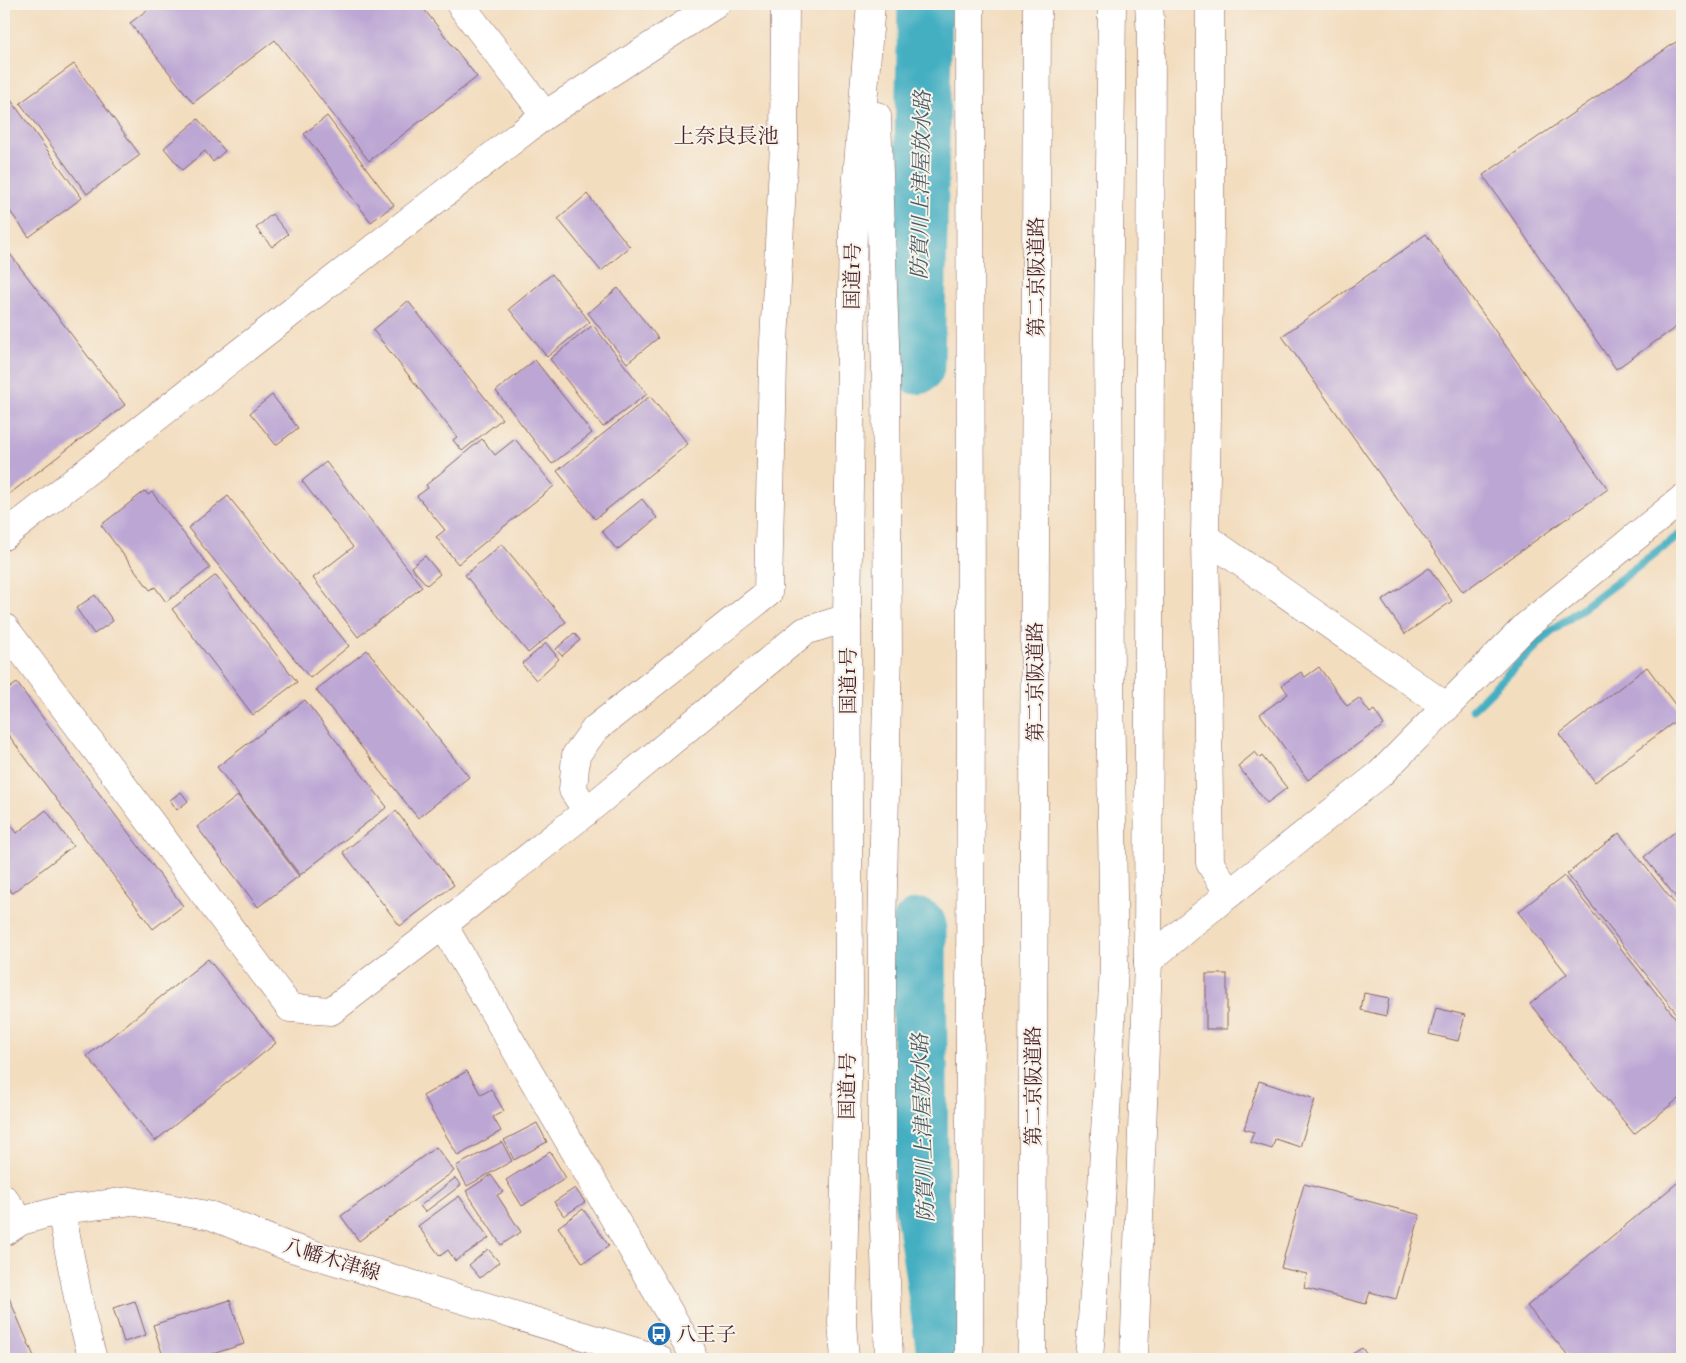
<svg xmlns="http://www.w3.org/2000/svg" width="1686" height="1363" font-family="'IM FELL DW Pica','Noto Serif JP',serif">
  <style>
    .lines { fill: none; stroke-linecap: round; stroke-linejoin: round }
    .stream { stroke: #44afc2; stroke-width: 9 }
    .river { stroke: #44afc2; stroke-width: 55 }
    .building { fill: #bca6d4 }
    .minor-casing { stroke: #85625f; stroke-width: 29 }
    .major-casing { stroke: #85625f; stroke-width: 29 }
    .highway-casing { stroke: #85625f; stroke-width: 29 }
    .minor { stroke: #fff; stroke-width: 28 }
    .major { stroke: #fff; stroke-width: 28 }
    .highway { stroke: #fff; stroke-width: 28 }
    .labels { text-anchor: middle; stroke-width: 4; stroke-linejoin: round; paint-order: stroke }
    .street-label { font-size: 20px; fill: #4a1f2b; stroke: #f7f3e8 }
    .poi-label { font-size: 20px; fill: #4a1f2b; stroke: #f7f3e8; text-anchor: start }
    .neighbourhood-label { font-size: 21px; fill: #4a1f2b; stroke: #f7f3e8 }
    .water-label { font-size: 21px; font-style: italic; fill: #485967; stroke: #f7f3e8 }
  </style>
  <rect width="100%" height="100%" fill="#f7f3e8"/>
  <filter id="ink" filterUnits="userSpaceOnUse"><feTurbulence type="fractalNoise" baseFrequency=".02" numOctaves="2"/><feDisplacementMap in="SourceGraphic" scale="10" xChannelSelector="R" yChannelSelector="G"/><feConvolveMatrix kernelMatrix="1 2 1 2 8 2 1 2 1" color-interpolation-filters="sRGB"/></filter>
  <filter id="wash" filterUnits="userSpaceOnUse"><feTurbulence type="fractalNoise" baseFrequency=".0096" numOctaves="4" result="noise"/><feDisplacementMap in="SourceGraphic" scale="20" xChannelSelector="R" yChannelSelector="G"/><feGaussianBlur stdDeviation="1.12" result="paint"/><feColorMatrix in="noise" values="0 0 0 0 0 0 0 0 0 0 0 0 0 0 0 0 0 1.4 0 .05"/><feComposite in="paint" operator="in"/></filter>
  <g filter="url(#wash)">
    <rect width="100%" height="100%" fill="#f3ddbf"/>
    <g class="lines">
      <!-- stream -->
      <polyline class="stream" points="1473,709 1548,634 1682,533"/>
      <!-- river -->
      <g class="river">
        <polyline points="917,367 925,4"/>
        <polyline points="919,926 921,1199 945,1359"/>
      </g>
    </g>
    <g id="blocks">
      <!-- building -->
      <g class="building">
        <polygon points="155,4 420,4 477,77 369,161 275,40 193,103 130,23"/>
        <polygon points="1682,38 1682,323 1616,369 1483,175"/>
        <polygon points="74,64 140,155 87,194 20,103"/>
        <polygon points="8,96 82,198 29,237 4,203 4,99"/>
        <polygon points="327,116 394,205 371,222 304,134"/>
        <polygon points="198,119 225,151 213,162 205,151 182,170 164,148"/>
        <polygon points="587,194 630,247 601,271 558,219"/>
        <polygon points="272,214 288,234 272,247 256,228"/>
        <polygon points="1426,234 1608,489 1463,592 1282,336"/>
        <polygon points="4,246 125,405 4,498"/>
        <polygon points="552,274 590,322 547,357 509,309"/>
        <polygon points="618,288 658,338 627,363 588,313"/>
        <polygon points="408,301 502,419 462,451 453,440 457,437 373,330"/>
        <polygon points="593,325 647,394 603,427 550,359"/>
        <polygon points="535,360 592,433 552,464 496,391"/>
        <polygon points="272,395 298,428 276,445 250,413"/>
        <polygon points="650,396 688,444 595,519 557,471"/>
        <polygon points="482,439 495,455 515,439 554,486 458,564 436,537 445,530 417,496 428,488 426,485"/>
        <polygon points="326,462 422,587 358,637 313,578 353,547 302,481"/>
        <polygon points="145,491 148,495 152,492 210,568 166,602 155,587 150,590 101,525"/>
        <polygon points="228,496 349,646 310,678 188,528"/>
        <polygon points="642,499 657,518 617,550 602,531"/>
        <polygon points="502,544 566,622 528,653 465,575"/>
        <polygon points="425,556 440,574 427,585 411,567"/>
        <polygon points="1429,568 1452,601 1405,634 1382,601"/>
        <polygon points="216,575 297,682 253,715 172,609"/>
        <polygon points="95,595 113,621 94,634 76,608"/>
        <polygon points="574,633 580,640 562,656 556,649"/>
        <polygon points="546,643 559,659 536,680 522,664"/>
        <polygon points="367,650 469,777 418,818 316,690"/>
        <polygon points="1319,667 1347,706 1359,698 1370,713 1374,710 1384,725 1308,780 1260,714 1288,694 1282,685 1301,672 1305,677"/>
        <polygon points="1647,667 1682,714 1682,716 1595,782 1559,734"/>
        <polygon points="17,683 183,906 153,929 4,729 4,692"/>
        <polygon points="305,700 387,807 300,875 217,767"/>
        <polygon points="1255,752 1260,758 1262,756 1287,788 1267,803 1238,766"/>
        <polygon points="181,792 188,801 177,810 170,800"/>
        <polygon points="238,796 299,876 258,907 197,827"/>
        <polygon points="46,810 73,846 12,893 4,883 4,815 17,833"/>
        <polygon points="396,811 454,885 400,926 343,852"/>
        <polygon points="1682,826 1682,905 1644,857"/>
        <polygon points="1619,833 1682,913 1682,1020 1567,874"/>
        <polygon points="1564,876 1682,1026 1682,1096 1634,1134 1530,1004 1567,974 1518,912"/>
        <polygon points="208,959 276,1043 155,1141 87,1056"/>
        <rect x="1206" y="974" width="21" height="55"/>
        <polygon points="1364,993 1389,998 1386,1016 1361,1010"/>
        <polygon points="1436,1008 1465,1015 1458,1041 1429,1034"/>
        <polygon points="467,1071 481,1095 491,1089 504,1111 493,1117 501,1131 458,1156 423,1096"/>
        <polygon points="1259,1081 1315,1099 1300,1147 1275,1139 1272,1149 1250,1142 1254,1132 1244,1129"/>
        <polygon points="537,1123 547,1142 514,1160 504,1140"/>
        <polygon points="502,1142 512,1161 467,1186 456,1166"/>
        <polygon points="436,1147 454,1171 359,1241 341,1216"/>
        <polygon points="550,1152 566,1178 522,1206 506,1180"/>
        <polygon points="491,1175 503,1192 497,1195 521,1232 501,1245 466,1191"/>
        <polygon points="455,1178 461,1185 425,1212 420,1206"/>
        <polygon points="1682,1179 1682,1359 1571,1359 1527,1306"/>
        <polygon points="1304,1184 1420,1215 1396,1299 1370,1292 1366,1304 1304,1288 1307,1274 1281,1268"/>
        <polygon points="575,1188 585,1202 564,1216 554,1202"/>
        <polygon points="459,1196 489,1238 455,1261 448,1250 440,1256 418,1226"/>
        <polygon points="583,1209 609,1246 583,1263 558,1227"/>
        <polygon points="488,1249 499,1262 480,1278 469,1265"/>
        <polygon points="4,1286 35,1359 4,1359"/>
        <polygon points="230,1300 244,1344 197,1359 164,1359 153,1325"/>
        <polygon points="135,1301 146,1335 124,1342 113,1308"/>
        <polygon points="1362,1348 1370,1359 1344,1359"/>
      </g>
    </g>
  </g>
  <g filter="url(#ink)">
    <use href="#blocks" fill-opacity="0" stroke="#85625f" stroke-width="1"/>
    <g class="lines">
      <!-- minor casing -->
      <g class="minor-casing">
        <g id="minor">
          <polyline points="460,4 545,115"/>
          <polyline points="1210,4 1210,228 1205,537 1210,863 1229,894"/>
          <polyline points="4,536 545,115 716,4"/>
          <polyline points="1205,537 1447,707"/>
          <polyline points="4,627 290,1008 331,1011 443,925 587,811 805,631 847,618"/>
          <polyline points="587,811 573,790 576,755 595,729 768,593 773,362 784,145 785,4"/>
          <polyline points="443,925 691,1350 693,1359"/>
          <polyline points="1148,961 1189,926 1380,774 1526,626 1682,499"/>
          <polyline points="4,1199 21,1221"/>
          <polyline points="61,1210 83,1323 93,1359"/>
        </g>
      </g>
      <!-- major casing -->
      <g class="major-casing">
        <polyline id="major" points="4,1232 21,1221 61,1210 131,1201 212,1216 289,1247 659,1359"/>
      </g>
      <!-- highway casing -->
      <g class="highway-casing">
        <g id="highway">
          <polyline points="877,116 886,371 888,649 882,935 882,1175 889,1359"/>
          <polyline points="845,1359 842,1323 849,991 847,618 853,227 871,4"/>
          <polyline points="969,1359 971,670 970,4"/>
          <polyline points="1032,1359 1037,4"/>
          <polyline points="1089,1359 1102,1187 1114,967 1110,682 1108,328 1112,4"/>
          <polyline points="1134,1359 1148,961 1151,37 1149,4"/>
        </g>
      </g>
      <!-- minor -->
      <use href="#minor" class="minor"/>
      <!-- major -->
      <use href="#major" class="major"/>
      <!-- highway -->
      <use href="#highway" class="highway"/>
    </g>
  </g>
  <!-- icons -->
  <defs>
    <g id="bus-disc" transform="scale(1.25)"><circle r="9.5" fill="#1f6fb2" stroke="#f7f3e8"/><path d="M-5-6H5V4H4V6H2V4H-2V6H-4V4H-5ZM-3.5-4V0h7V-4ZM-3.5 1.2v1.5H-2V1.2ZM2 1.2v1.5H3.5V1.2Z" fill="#fff"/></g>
  </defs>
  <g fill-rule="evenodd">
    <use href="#bus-disc" x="659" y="1334"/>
  </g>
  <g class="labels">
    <!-- street labels -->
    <g class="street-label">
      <text transform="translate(852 276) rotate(-89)" y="7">国道1号</text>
      <text transform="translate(1036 277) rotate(-90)" y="7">第二京阪道路</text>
      <text transform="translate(848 681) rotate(-90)" y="7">国道1号</text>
      <text transform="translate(1035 682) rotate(-90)" y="7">第二京阪道路</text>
      <text transform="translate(847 1086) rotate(-89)" y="7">国道1号</text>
      <text transform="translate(1033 1086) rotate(-90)" y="7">第二京阪道路</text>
      <text transform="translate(332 1259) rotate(17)" y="7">八幡木津線</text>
    </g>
    <!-- poi labels -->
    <g class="poi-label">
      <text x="676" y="1341">八王子</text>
    </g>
    <!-- neighbourhood labels -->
    <g class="neighbourhood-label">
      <text x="726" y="143">上奈良長池</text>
    </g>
    <!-- water labels -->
    <g class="water-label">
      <text transform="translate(921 185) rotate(-89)" y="7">防賀川上津屋放水路</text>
      <text transform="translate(923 1128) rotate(-92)" y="7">防賀川上津屋放水路</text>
    </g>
  </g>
  <!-- margin -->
  <rect width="1686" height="1363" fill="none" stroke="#f7f3e8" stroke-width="20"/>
</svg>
